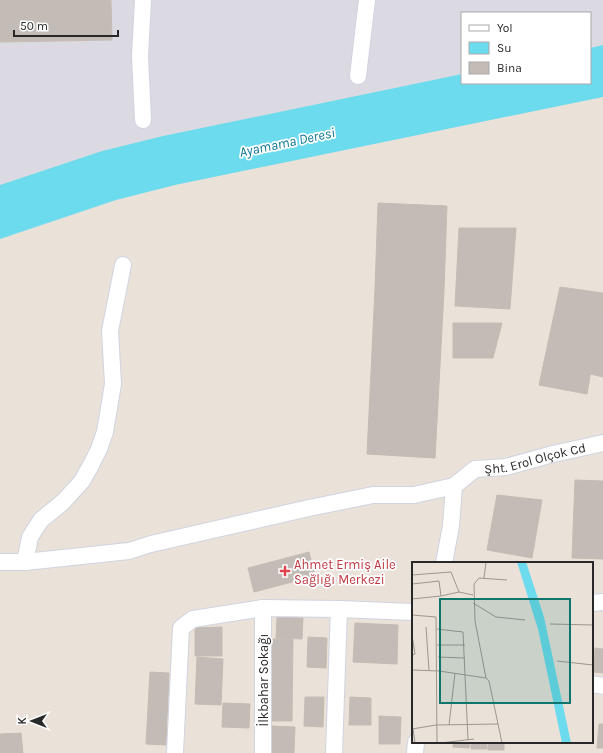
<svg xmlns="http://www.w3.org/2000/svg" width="603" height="753" font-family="Karla,sans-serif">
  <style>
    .industrial { fill: #dbdae2 }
    .water { fill: #6cdbed }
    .building { fill: #c2bbb6; stroke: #c5bdb3 }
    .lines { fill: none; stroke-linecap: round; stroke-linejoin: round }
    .minor-casing { stroke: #cfd4e1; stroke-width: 18 }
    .minor { stroke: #fff; stroke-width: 16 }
    .health-dot { fill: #e0444e; stroke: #fff; stroke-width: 1.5 }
    .labels { text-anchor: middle; stroke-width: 3.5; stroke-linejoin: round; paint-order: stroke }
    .street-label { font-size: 13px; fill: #282828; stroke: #fff }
    .health-label { font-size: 13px; fill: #be3a42; stroke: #fff; text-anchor: start }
    .water-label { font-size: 14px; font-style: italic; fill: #0e7895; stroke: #fff }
    .inset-road { fill: none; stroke: #9c9792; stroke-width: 1 }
    .view { fill: #0f766e; fill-opacity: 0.15; stroke: #0f766e; stroke-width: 2 }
    .inset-edge { fill: none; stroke: #282828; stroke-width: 2 }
  </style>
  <rect width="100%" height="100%" fill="#eae1d9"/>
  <!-- industrial -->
  <polygon class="industrial" points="0,0 603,0 603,45 590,48 590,13 462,13 462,74 163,136 102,151 0,185"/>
  <!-- water -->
  <polygon class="water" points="603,45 603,97 175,185 116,200 0,239 0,185 102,151 163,136 462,74 462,83 590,83 590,48"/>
  <!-- building -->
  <g class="building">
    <polygon points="0,0 111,0 112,40 0,42"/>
    <polygon points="378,203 447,206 444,291 375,289"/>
    <polygon points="459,228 516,228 510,309 455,306"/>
    <polygon points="560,287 603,293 603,299 587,394 539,385"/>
    <polygon points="375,289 444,291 435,458 367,454"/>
    <polygon points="603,299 603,377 590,374"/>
    <polygon points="453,323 502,323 493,358 453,358"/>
    <polygon points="575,480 603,481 603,559 572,558"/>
    <polygon points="497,495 542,500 532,558 487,550"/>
    <polygon points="309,552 315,576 254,592 248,568"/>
    <polygon points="277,617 303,618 302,639 276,638"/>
    <polygon points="355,623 398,625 397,664 353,662"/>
    <polygon points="222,627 222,656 195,656 195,628"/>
    <polygon points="308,637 327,638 326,668 307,667"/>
    <polygon points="272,639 293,639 292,721 272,721"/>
    <polygon points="595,648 603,649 603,673 593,672"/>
    <polygon points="197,657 223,659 221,705 195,704"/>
    <polygon points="150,672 169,673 166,745 146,744"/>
    <polygon points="305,697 324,697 323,727 304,726"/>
    <polygon points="350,697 371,698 371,725 349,725"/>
    <polygon points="223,703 250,704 249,728 222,727"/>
    <polygon points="379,716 401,717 400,744 379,744"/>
    <polygon points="599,724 603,724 603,748 597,748"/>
    <polygon points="271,726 295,727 294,753 270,753"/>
    <polygon points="21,733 23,753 0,753 0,734"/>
    <polygon points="453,742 470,742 469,748 453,747"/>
    <polygon points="471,742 486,742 487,749 471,749"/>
    <rect x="488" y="742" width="16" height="8"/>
  </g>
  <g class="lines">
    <!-- minor casing -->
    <g class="minor-casing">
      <g id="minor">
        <polyline points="143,0 140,56 143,120"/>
        <polyline points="358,76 367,0"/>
        <polyline points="0,562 25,562 129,551 151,544 309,508 373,495 414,495 454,486"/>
        <polyline points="25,562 30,537 41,520 63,502 82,481 91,465 99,449 105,432 113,384 110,331 123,265"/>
        <path id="s1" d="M444 563 451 526 454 486 475 469 506 467 553 454 603 443"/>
        <polyline points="592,603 603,602"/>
        <polyline points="263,608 263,753"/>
        <polyline points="592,684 603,686"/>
        <polyline points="175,753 181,628 193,619 263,608 339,609 413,612"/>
        <polyline points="334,753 339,609"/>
        <polyline points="415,753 416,742"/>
      </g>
    </g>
    <!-- minor -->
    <use href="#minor" class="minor"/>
  </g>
  <!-- markers -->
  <path class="health-dot" d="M283 565h4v4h4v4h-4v4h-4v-4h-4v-4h4z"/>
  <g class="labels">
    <!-- street labels -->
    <g class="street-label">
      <text dy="5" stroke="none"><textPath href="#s1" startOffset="166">Şht. Erol Olçok Cd</textPath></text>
      <text transform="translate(263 680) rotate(-90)" y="5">İlkbahar Sokağı</text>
    </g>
    <!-- health labels -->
    <g class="health-label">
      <text x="294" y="569">Ahmet Ermiş Aile<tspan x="294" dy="15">Sağlığı Merkezi</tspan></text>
    </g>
    <!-- water labels -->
    <g class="water-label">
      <text transform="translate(287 142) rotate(-12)" y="5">Ayamama Deresi</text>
    </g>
  </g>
  <!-- overview -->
  <g transform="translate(412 562)">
    <rect width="181" height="181" fill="#eae1d9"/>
    <path d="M105 0H114L132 55 159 181H150L126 67Z" fill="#6cdbed"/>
    <path class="inset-road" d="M0 13 39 10 47 30 61 33M72 16 74 0M0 22 27 19 29 34 0 37M29 34 47 30M61 41 84 55 113 58M0 53 24 55 25 181M138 62 181 63M14 65 17 108M25 67 51 70 56 178M0 73 3 92 0 93M25 83H53M26 95 53 96M145 99 181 103M0 108 27 109 74 116 77 119 90 181M74 116 63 59 62 22 67 16 95 18M37 163 43 111M0 167 24 163 86 162M1 167 3 181M28 181 62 177"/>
    <path class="view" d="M28 37H158V141H28Z"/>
    <rect width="181" height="181" class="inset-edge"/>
  </g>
  <!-- legend -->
  <rect x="461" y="12" width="130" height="72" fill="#ffffff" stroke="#a9a9a9"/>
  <rect x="469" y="25" width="20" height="6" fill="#ffffff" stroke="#a9a9a9"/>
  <text x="497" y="32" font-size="12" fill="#282828">Yol</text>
  <rect x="469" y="42" width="20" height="12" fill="#6cdbed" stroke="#a9a9a9"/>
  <text x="497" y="52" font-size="12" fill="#282828">Su</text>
  <rect x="469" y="62" width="20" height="12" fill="#c2bbb6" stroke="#a9a9a9"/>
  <text x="497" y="72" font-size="12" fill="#282828">Bina</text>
  <!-- north arrow -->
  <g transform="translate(32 721) rotate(270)" stroke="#ffffff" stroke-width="3" paint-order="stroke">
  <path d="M0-3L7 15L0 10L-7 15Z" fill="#282828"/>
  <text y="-6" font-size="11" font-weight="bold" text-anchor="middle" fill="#282828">K</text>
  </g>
  <!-- scale -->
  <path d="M14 30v6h104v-6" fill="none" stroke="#282828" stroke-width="2"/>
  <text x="20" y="30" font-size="12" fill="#282828" stroke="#ffffff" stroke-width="3" paint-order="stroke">50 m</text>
</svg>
